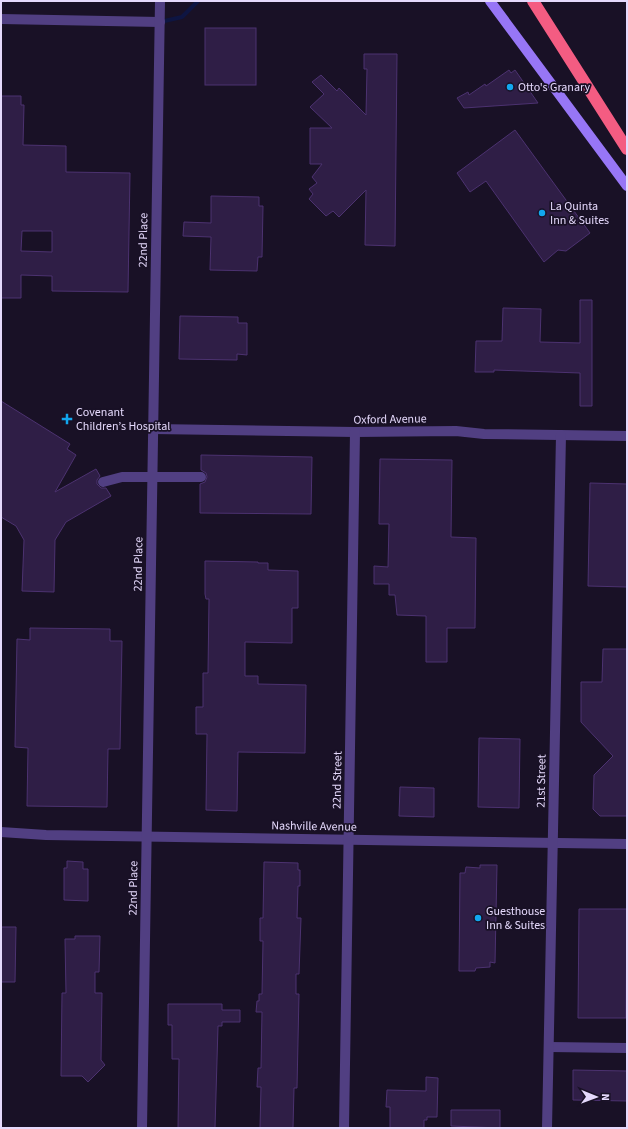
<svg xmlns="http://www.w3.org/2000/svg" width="628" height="1129" font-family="'Source Sans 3',sans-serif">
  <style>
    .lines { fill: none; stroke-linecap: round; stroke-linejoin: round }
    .stream { stroke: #0e1542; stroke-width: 4 }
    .building { fill: #2f1e46; stroke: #4c3270; fill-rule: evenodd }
    .minor { stroke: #513f82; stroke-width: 10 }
    .secondary { stroke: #9776f6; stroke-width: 10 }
    .motorway { stroke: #f45c82; stroke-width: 12 }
    .pedestrian-bridge { stroke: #513f82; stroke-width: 10 }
    .poi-dot { fill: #12a7ef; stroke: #191126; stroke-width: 1.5 }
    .labels { text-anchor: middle; stroke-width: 3.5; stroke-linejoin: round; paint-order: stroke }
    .poi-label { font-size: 12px; fill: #e5d9fc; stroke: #191126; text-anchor: start }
    .street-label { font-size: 12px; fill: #e5d9fc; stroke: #191126 }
  </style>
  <rect width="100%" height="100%" fill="#191126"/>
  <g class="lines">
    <!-- stream -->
    <polyline class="stream" points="160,22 182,17 198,1"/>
  </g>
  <!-- building -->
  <g class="building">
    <rect x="205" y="28" width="51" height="57"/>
    <polygon points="364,54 397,54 395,246 365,245 366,190 339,217 333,211 326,216 309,199 313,194 309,189 317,183 312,177 322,164 310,164 310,128 332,128 310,107 324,94 312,82 321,75 337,91 339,88 366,115 367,69 364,69"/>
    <polygon points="509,70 511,73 515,70 538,103 464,108 457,98 468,92 469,95 485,84 486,86"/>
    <path d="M1 96H21V105H24L23 145 66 146V172L130 173 128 292 52 291V276L21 275V298H1ZM22 231H52V252L21 251Z"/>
    <polygon points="515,130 590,233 566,251 558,250 544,262 486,181 470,192 457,173"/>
    <polygon points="211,196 259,197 259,206 263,206 262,257 258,257 257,271 210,270 211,237 183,236 184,222 211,223"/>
    <polygon points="580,300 592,300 592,406 580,406 580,373 494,370 494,372 475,372 476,341 502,341 503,308 541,309 540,342 580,343"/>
    <polygon points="180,316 238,317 238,323 247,323 247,355 237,354 237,360 179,359"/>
    <polygon points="1,401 70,444 67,449 76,455 55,492 96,469 100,476 97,480 97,484 101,488 106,488 111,496 66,522 55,540 54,592 22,591 24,540 16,526 1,517"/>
    <polygon points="201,455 312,457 311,514 200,513 200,484 205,482 207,477 206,473 201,470"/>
    <polygon points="380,459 452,460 451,537 476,538 475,628 447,628 447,662 426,662 426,616 397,615 395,595 389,595 389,584 374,584 374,566 388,567 389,524 379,524"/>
    <polygon points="590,483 627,484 627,587 588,586"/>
    <polygon points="205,561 258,562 258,563 268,563 268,570 298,571 298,608 292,608 292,643 245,642 245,676 258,676 258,684 306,685 305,753 238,752 237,811 206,810 207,734 196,734 196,707 203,707 203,673 208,673 209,599 206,599 205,594"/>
    <polygon points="30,628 110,629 110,641 122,641 120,749 108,749 107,807 27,806 28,748 15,747 17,639 30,640"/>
    <polygon points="603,649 627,649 627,816 600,816 593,809 594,775 613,756 581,722 581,682 602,682"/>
    <polygon points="479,738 520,739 519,808 478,807"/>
    <polygon points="400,787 434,788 434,817 399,816"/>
    <polygon points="67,861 83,862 83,869 88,869 88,901 64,900 64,868 67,868"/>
    <polygon points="264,862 298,863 298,870 300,870 300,886 298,886 297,918 301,918 299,974 296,974 296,994 299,994 297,1088 294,1088 293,1128 260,1128 261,1087 257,1087 258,1068 261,1068 262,1012 256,1012 257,1001 259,1001 259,994 262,994 263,941 260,941 260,918 263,918"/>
    <polygon points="480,865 497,865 495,963 490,962 490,967 476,968 475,971 459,971 460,873 465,873 466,867 480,868"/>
    <polygon points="579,909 627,909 626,1018 578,1018"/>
    <polygon points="1,927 16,927 15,982 1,982"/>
    <polygon points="75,936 100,936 99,972 95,972 95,993 102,993 101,1060 105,1065 88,1082 82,1076 61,1076 62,993 66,993 65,939 75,939"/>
    <polygon points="168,1004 222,1004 222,1010 240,1010 240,1022 222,1022 222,1026 218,1026 215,1128 178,1128 179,1059 172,1059 172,1025 168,1025"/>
    <polygon points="573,1070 627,1071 627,1101 573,1100"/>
    <polygon points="426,1077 438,1078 437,1117 427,1117 427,1120 424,1120 424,1128 390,1128 390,1107 386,1107 387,1090 426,1091"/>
    <polygon points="451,1110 500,1110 500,1128 451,1126"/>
  </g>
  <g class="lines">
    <!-- minor -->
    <g class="minor">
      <polyline points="1,19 160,22"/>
      <polyline points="153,429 355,432 456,431 484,434 627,436"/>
      <polyline points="1,832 46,835 627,844"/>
      <polyline points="549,1047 627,1048"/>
      <polyline points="142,1128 160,1"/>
      <polyline points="344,1128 355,432"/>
      <polyline points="547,1128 561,435"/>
    </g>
    <!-- secondary -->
    <polyline class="secondary" points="490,1 627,186"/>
    <!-- motorway -->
    <polyline class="motorway" points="533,1 627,149"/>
    <!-- pedestrian-bridge -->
    <polyline class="pedestrian-bridge" points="103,482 122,477 201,477"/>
  </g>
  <!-- markers -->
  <g class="poi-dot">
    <circle cx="510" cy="87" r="4"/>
    <circle cx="542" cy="213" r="4"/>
    <path d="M65 413h4v4h4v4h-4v4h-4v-4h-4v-4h4z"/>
    <circle cx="478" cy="918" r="4"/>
  </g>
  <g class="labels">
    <!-- poi labels -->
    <g class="poi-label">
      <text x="518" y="91">Otto's Granary</text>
      <text x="550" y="210">La Quinta<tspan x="550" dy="14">Inn &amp; Suites</tspan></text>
      <text x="76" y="416">Covenant<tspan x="76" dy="14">Children’s Hospital</tspan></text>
      <text x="486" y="915">Guesthouse<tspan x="486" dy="14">Inn &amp; Suites</tspan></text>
    </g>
    <!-- street labels -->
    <g class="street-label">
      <text transform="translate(143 240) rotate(-89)" y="4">22nd Place</text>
      <text transform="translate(390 419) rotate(-1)" y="4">Oxford Avenue</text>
      <text transform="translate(138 564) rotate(-89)" y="4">22nd Place</text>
      <text transform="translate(337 780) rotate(-89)" y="4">22nd Street</text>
      <text transform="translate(541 781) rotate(-89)" y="4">21st Street</text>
      <text transform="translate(314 826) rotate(1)" y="4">Nashville Avenue</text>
      <text transform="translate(133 888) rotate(-89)" y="4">22nd Place</text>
    </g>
  </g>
  <!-- border -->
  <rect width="628" height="1129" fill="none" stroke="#e5d9fc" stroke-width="4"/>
  <!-- north arrow -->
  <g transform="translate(596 1097) rotate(91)" stroke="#191126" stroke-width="3" paint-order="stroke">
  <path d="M0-3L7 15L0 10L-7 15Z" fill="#e5d9fc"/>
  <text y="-6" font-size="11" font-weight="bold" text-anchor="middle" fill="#e5d9fc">N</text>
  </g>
</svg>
